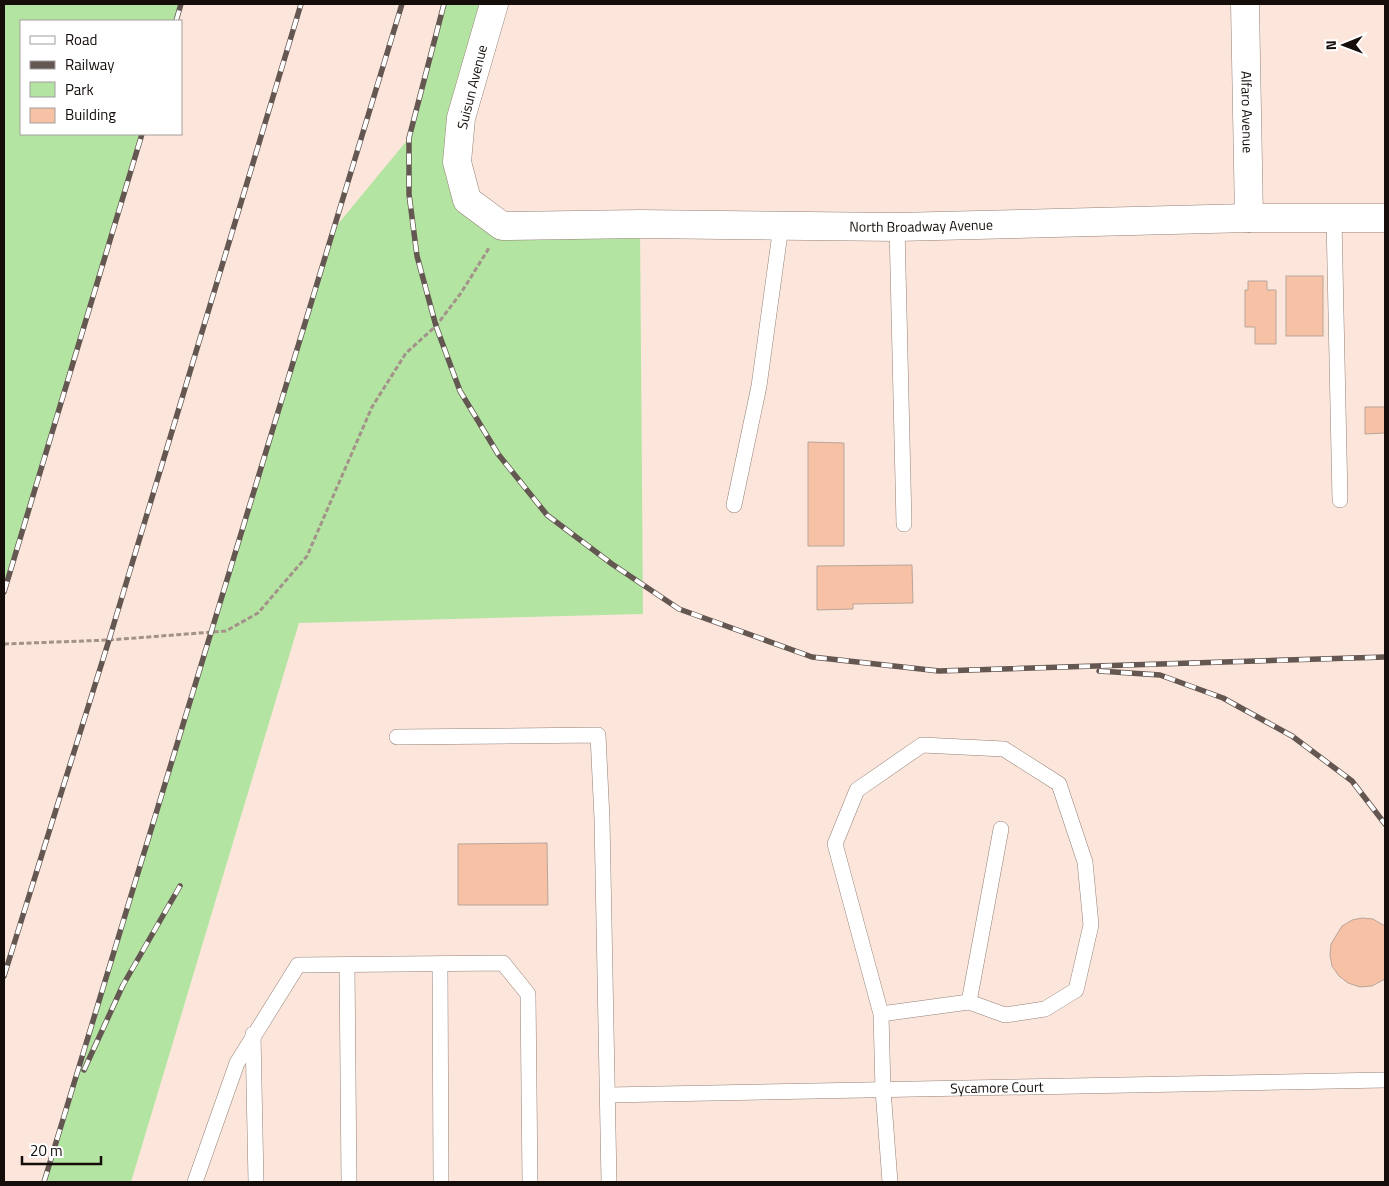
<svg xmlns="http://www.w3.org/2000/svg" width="1389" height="1186" font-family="'Titillium Web',sans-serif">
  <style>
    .green { fill: #b4e4a2 }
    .building { fill: #f7c1a5; stroke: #b9a59a }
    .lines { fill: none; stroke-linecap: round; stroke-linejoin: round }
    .lane-casing { stroke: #948177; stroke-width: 16 }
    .street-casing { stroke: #948177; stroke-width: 29 }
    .path { stroke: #a2928a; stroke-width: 3; stroke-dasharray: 5 2.5; stroke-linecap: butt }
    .lane { stroke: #fff; stroke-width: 15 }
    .street { stroke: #fff; stroke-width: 28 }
    .rail-casing { stroke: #645752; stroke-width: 5.5 }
    .rail { stroke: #fff; stroke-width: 4; stroke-dasharray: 11; stroke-linecap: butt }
    .labels { text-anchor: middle; stroke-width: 4; stroke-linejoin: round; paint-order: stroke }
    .street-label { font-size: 14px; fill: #140d0a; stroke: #fff }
  </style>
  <rect width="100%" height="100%" fill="#fce6db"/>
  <!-- green -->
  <g class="green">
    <polygon points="4,4 180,4 174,21 21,21 21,134 140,134 4,587"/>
    <polygon points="444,4 494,4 457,162 502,226 640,224 643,614 299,623 131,1182 44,1182 333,230 409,138"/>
  </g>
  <!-- building -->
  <g class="building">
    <rect x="1286" y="276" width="37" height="60"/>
    <polygon points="1248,281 1267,281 1267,290 1276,290 1276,344 1255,344 1255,327 1245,327 1245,290 1248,290"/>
    <polygon points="1365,407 1385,407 1385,433 1365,434"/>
    <polygon points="808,442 844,443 844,546 808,546"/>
    <polygon points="912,565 913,603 853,604 853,609 817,610 817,566"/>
    <polygon points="547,843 548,905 458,905 458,844"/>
    <polygon points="1362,918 1373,919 1385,926 1385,979 1372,986 1360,987 1348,983 1339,976 1332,966 1330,955 1331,944 1342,926 1352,920"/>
  </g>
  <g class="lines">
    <!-- lane casing -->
    <g class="lane-casing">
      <g id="lane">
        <polyline points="1334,219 1340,500"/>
        <polyline points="897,227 904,524"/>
        <polyline points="734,505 759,386 781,226"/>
        <polyline points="397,737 598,735 602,819 609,1182"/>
        <polyline points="440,964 441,1182"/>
        <polyline points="347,965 349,1182"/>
        <polyline points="969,1002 1001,829"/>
        <polyline points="881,1014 969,1002 1005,1015 1045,1009 1076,990 1091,925 1085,862 1059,784 1004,749 922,745 857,790 835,844 881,1014 883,1090 890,1182"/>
        <polyline points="253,1034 256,1182"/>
        <path id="s1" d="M608 1095 1385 1080"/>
        <polyline points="195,1182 237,1063 298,965 503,963 528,994 530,1182"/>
      </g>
    </g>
    <!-- street casing -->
    <g class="street-casing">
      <g id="street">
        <path id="s2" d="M494 4 461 118 457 162 467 200 502 226 640 224 897 227 1249 218H1385"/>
        <path id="s3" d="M1245 4 1249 218"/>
      </g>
    </g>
    <!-- path -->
    <polyline class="path" points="4,644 109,640 226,631 258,613 307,556 372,407 406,353 436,326 461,293 489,248"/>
    <!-- lane -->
    <use href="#lane" class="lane"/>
    <!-- street -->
    <use href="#street" class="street"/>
    <!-- rail casing -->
    <g class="rail-casing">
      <g id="rail">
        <polyline points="444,4 409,138 409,194 417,256 436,326 460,391 498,454 547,515 612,564 679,609 812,657 939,671 1385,657"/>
        <polyline points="176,21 181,4"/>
        <polyline points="4,592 142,134"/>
        <polyline points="1099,671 1160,675 1223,698 1292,736 1352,781 1385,824"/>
        <polyline points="4,976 109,640 301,4"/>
        <polyline points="84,1070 123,985 180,886"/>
        <polyline points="44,1182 402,4"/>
      </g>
    </g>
    <!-- rail -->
    <use href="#rail" class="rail"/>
  </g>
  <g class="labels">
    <!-- street labels -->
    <g class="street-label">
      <text transform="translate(472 87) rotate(-76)" y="5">Suisun Avenue</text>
      <text dy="5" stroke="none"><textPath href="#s3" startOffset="108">Alfaro Avenue</textPath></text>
      <text dy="5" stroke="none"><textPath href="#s2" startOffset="665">North Broadway Avenue</textPath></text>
      <text dy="5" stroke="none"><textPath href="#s1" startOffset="389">Sycamore Court</textPath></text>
    </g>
  </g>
  <!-- border -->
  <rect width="1389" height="1186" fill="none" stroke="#140d0a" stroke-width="10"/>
  <!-- legend -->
  <rect x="20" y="20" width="162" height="115" fill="#ffffff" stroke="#a19e9d"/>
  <rect x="30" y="36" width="25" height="8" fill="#ffffff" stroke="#a19e9d"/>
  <text x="65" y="45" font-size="15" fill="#140d0a">Road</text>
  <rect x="30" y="61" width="25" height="8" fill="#645752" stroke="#a19e9d"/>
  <text x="65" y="70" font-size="15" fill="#140d0a">Railway</text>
  <rect x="30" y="82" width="25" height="15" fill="#b4e4a2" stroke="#a19e9d"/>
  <text x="65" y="95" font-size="15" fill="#140d0a">Park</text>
  <rect x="30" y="108" width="25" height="15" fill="#f7c1a5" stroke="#a19e9d"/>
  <text x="65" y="120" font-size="15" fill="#140d0a">Building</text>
  <!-- north arrow -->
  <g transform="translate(1344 45) rotate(269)" stroke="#ffffff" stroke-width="4" paint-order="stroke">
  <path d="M0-4L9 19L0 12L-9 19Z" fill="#140d0a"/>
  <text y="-8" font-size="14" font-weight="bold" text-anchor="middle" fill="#140d0a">N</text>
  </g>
  <!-- scale -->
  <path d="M22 1156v8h79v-8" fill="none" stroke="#140d0a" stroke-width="2.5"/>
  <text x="30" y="1156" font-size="15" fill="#140d0a" stroke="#ffffff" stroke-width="4" paint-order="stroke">20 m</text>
</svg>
